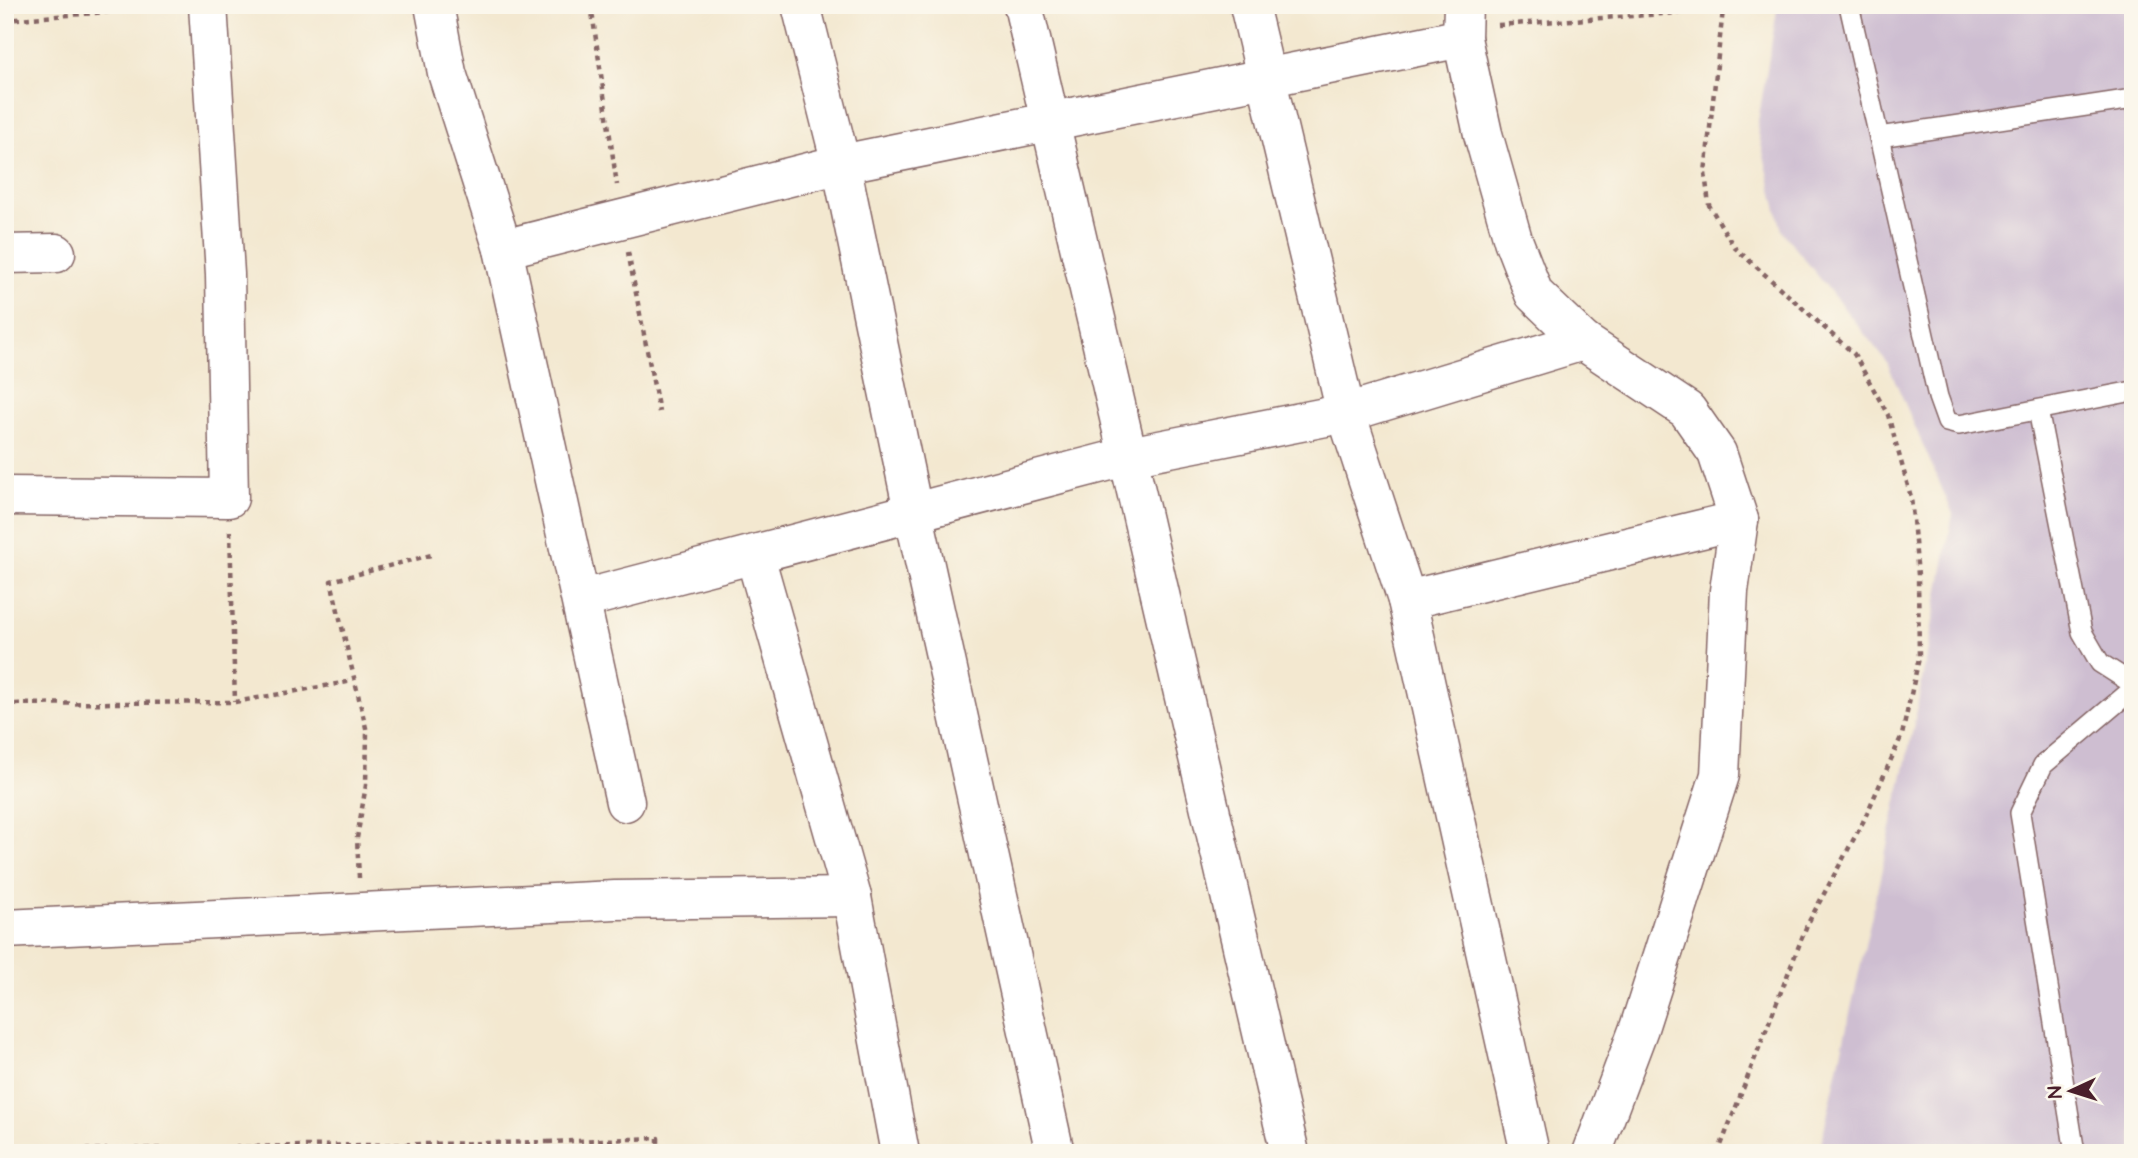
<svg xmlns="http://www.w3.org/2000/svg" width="2138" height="1158" font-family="'Architects Daughter',sans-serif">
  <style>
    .industrial { fill: #cebed1 }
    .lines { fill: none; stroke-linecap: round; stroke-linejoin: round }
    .service-casing { stroke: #856565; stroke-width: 22 }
    .minor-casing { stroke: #856565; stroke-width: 41 }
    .path { stroke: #856565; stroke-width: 4.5; stroke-dasharray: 5 5; stroke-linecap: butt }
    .service { stroke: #fff; stroke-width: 19 }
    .minor { stroke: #fff; stroke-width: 38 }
  </style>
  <rect width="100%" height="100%" fill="#fbf7ec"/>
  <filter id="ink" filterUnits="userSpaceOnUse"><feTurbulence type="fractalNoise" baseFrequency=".0143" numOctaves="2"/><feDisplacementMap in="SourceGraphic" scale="14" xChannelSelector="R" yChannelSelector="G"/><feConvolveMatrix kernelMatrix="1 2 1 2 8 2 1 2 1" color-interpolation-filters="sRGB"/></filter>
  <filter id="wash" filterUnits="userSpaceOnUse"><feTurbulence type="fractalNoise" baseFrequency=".00686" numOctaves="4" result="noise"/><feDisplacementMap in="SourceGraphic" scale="28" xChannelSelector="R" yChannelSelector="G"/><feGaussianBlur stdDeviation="1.57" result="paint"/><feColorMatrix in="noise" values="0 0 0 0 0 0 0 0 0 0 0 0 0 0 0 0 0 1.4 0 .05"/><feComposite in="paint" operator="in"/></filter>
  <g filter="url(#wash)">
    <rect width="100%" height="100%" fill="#f3e8d0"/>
    <!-- industrial -->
    <polygon class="industrial" points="1778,5 2133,5 2133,1153 1819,1153 1913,729 1953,514 1887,362 1782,231 1757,127"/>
  </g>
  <g filter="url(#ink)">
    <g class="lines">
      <!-- service casing -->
      <g class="service-casing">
        <g id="service">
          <polyline points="1849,5 1938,397 1947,422 1959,425 2133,391"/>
          <polyline points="1879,137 2133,99"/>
          <polyline points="2038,410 2082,632 2100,663 2133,684"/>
          <polyline points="2075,1153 2020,813 2043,765 2133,689"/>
        </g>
      </g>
      <!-- minor casing -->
      <g class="minor-casing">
        <g id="minor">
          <polyline points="434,5 447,73 503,249 625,802"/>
          <polyline points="801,5 841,164 913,511 1055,1153"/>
          <polyline points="1023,5 1290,1153"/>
          <polyline points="1249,5 1346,413 1407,600 1530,1153"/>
          <polyline points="1463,5 1462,38 1483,134 1513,240 1534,294 1583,341 1687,410 1717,453 1739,520 1729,591 1720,775 1639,1028 1592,1153"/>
          <polyline points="503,249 841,164 1462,38"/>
          <polyline points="5,254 56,253"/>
          <polyline points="5,496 229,498 225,274 208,5"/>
          <polyline points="755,556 852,897 900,1153"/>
          <polyline points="583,599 1129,456 1346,413 1583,341"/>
          <polyline points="1407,600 1739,520"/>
          <polyline points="5,929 615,900 852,897"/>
        </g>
      </g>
      <!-- path -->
      <g class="path">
        <polyline points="591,5 617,185"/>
        <polyline points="5,20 172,7"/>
        <polyline points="1498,25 1723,10 1705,173 1709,205 1734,247 1854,354 1888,415 1911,497 1918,575 1919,658 1902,735 1863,822 1807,925 1718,1153"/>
        <polyline points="628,252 659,412"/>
        <polyline points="230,531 235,702"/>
        <polyline points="5,704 235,702 353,681"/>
        <polyline points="359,878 357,838 366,785 367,732 331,581 431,555"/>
        <polyline points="548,1142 658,1138 658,1153"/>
        <polyline points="5,1151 548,1142 549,1153"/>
      </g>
      <!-- service -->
      <use href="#service" class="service"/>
      <!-- minor -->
      <use href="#minor" class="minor"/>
    </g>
  </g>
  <!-- margin -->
  <rect width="2138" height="1158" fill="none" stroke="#fbf7ec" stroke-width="28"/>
  <!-- north arrow -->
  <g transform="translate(2071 1091) rotate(266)" stroke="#fbf7ec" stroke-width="5" paint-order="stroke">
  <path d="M0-5L12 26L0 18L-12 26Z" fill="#4a1f2b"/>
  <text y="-10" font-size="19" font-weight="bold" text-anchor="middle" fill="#4a1f2b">N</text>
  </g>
</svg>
